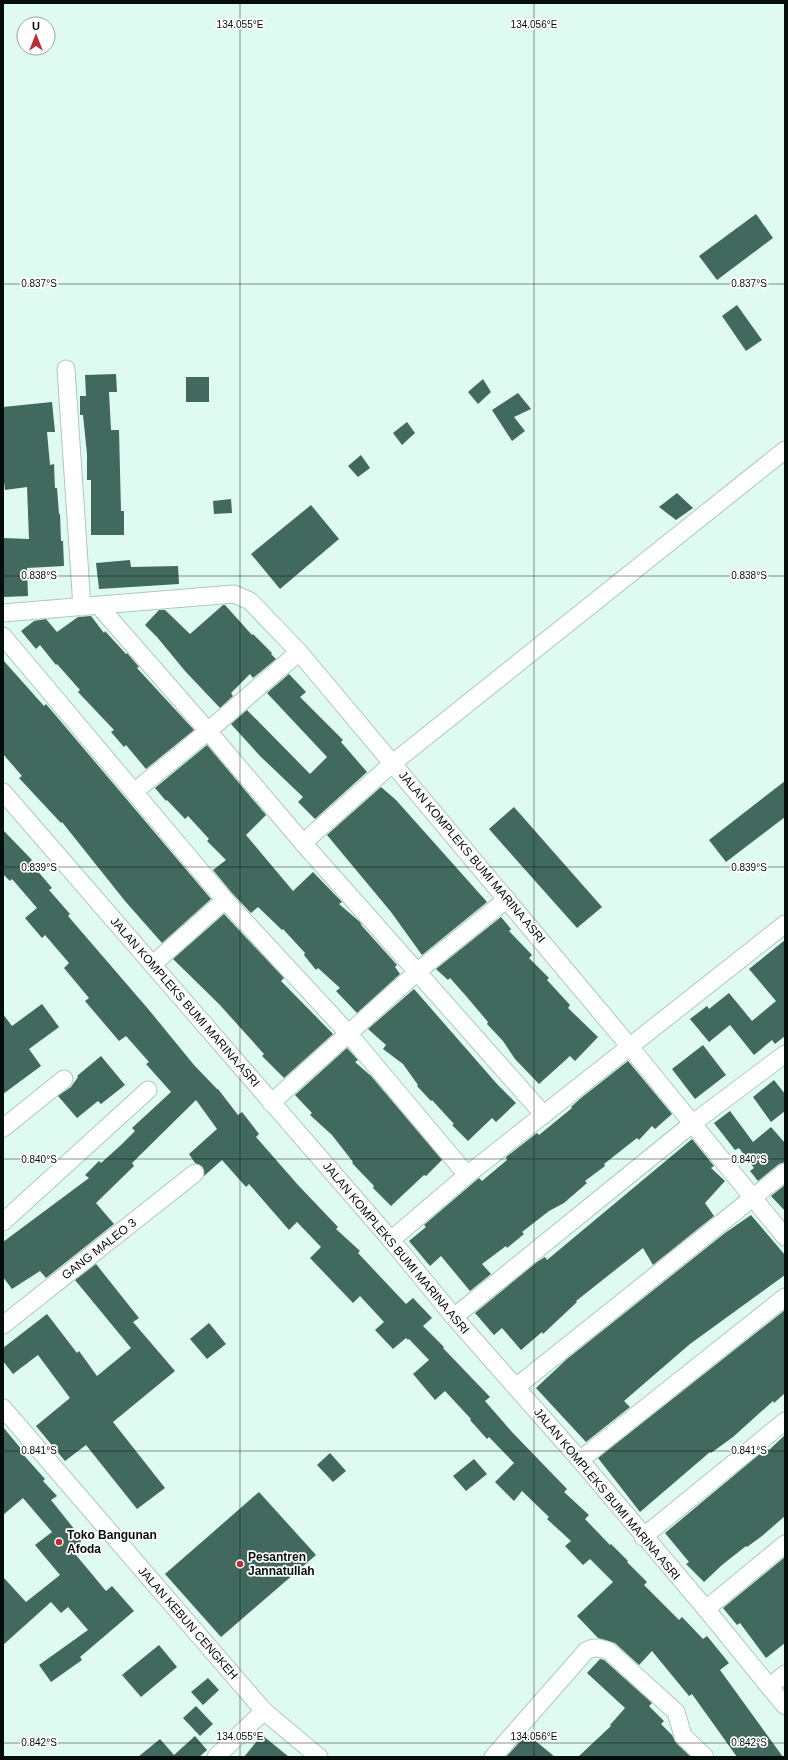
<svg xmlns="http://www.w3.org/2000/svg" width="788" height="1760" font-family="Helvetica,sans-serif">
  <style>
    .building { fill: #41695d }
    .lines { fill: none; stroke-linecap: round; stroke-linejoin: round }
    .street-casing { stroke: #aec8be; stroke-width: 19 }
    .street { stroke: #fff; stroke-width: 17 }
    .ticks { fill: none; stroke: #050e0b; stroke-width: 1; stroke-opacity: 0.45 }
    .poi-dot { fill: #bc2c37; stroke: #fff; stroke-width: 1.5 }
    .labels { text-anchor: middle; stroke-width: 3.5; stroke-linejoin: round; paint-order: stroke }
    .street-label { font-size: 12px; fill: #050e0b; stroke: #fff }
    .poi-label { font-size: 12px; font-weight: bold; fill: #050e0b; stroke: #fff; text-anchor: start }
    .ticks-label { font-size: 10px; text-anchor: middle; fill: #050e0b; stroke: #fff; stroke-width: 3.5; stroke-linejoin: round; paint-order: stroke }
  </style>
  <rect width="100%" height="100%" fill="#dffaf0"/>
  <!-- building -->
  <g class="building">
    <polygon points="756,214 773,238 717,280 699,256"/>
    <polygon points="737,305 762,340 746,351 722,316"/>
    <polygon points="116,374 117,392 109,392 111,430 119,430 121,511 124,511 124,535 91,535 91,480 87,480 87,454 83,415 80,415 80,396 86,396 85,375"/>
    <rect x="186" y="377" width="23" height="25"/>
    <polygon points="483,379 491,392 478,404 468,392"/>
    <polygon points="518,393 531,409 514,417 525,431 512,441 492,410"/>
    <polygon points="52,402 55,432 47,432 50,465 54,464 55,488 57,488 59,514 60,514 61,541 63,541 64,566 27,568 28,596 3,597 3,538 29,539 27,487 5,490 3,475 3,407"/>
    <polygon points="407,422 415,433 402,445 393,433"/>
    <polygon points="361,455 370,468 358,477 348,466"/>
    <polygon points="677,493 693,508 676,520 659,507"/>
    <polygon points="231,499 232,513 214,514 213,501"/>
    <polygon points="311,505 339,539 280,589 251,554"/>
    <polygon points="130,560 131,567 178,566 179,584 99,589 96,563"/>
    <polygon points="223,605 225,605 252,635 253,634 272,653 271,654 276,659 253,678 250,674 231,693 233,696 220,708 185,671 157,637 145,625 159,610 165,610 190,634"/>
    <polygon points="91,616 104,633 105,631 126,654 127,653 139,667 137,668 194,730 146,769 126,745 124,747 111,732 114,730 78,692 80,690 57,664 56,665 40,645 36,649 21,631 34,621 46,619 57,632 78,617"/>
    <polygon points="3,660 44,706 46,704 211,899 162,943 125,901 62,822 61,823 19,778 22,776 3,754"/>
    <polygon points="289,674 306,692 300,697 343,740 341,742 367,772 315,819 298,802 303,797 260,756 231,724 247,710 310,774 327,757 267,693"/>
    <polygon points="207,745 266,815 246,835 293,891 313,872 342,902 339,904 360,922 362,926 397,965 395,967 400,974 357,1013 336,991 340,988 318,968 316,970 304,955 305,953 283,929 282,930 258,907 251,913 232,893 213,870 226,860 207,841 209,839 188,816 185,819 167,800 166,801 155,788"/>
    <polygon points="785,781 785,817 726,862 709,840"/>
    <polygon points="381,787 396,800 487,902 422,955 391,912 327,835"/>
    <polygon points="514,807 602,907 577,928 489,829"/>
    <polygon points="3,830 32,860 30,862 52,888 49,890 70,914 68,916 149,1010 194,1065 217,1089 218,1089 238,1115 242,1112 259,1134 256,1137 298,1185 338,1227 336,1229 360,1251 358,1253 406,1304 413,1298 432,1318 423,1326 444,1347 443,1348 490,1397 485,1401 511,1431 567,1489 564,1492 589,1515 585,1519 610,1545 611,1544 628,1561 627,1562 647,1582 644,1585 679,1620 682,1617 703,1639 707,1636 729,1663 720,1670 783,1757 737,1757 692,1694 689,1696 652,1651 639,1665 615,1643 598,1638 577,1616 613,1582 590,1559 583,1565 565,1546 571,1541 547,1519 549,1517 522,1491 514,1501 495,1482 514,1463 489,1437 487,1439 470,1420 471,1419 445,1391 435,1400 413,1374 429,1360 409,1339 408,1340 406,1338 393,1349 375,1330 384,1322 360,1296 353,1303 310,1258 321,1247 297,1222 289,1230 249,1184 246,1187 222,1160 204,1176 203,1167 195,1163 189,1154 217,1129 196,1100 132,1163 134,1166 96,1203 114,1224 46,1278 40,1271 12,1289 3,1277 3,1242 89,1178 85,1175 99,1161 101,1163 121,1145 135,1131 132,1128 171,1092 146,1064 149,1062 126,1036 119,1041 85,1001 89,998 64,968 69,963 45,935 42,938 25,918 37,908 12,879 10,881 3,874"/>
    <polygon points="224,914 284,978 281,981 333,1034 284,1078 262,1056 264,1054 219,1004 173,959"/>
    <polygon points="501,917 511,929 509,931 532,955 529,958 549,978 547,980 570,1005 568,1008 598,1037 575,1061 570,1056 539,1084 515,1059 503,1041 487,1024 488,1022 466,996 450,978 448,980 436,969"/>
    <polygon points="785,940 785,1036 775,1044 772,1040 754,1055 730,1025 709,1042 690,1019 707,1006 709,1009 729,993 752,1021 776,1001 749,969"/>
    <polygon points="414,989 497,1084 516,1103 496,1122 492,1118 468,1141 452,1125 454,1124 432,1100 431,1101 417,1086 418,1085 403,1064 383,1049 386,1045 368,1029"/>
    <polygon points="42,1004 59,1027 29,1049 41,1066 3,1094 3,1014 12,1026"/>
    <polygon points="703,1045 726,1075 695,1099 672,1069"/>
    <polygon points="347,1048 358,1060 355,1062 371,1076 442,1160 426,1176 424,1175 391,1206 373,1188 374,1186 352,1163 353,1162 332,1135 310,1115 312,1113 295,1095"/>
    <polygon points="101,1056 125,1085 101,1104 98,1101 77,1118 58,1096 71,1087 78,1077 77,1076"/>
    <polygon points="628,1061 672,1114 655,1129 652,1126 639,1140 637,1138 604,1164 605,1166 585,1181 587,1183 564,1203 549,1211 522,1232 524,1234 507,1248 506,1246 482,1264 491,1274 470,1291 441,1256 430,1266 409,1241 426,1227 424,1225 479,1178 482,1181 507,1160 506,1157 537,1133 539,1135 572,1108 571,1107 581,1098"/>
    <polygon points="774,1080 785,1094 785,1111 771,1122 753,1097"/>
    <polygon points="730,1111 753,1142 771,1127 785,1143 785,1162 779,1164 758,1181 750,1171 754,1168 739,1148 735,1150 714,1123"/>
    <polygon points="692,1139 714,1166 711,1168 725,1181 705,1203 714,1216 653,1265 643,1248 576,1301 577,1302 543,1334 542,1332 521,1350 502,1328 494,1335 475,1313 537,1262 545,1257 547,1260"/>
    <polygon points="785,1185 785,1211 771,1196"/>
    <polygon points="751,1215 785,1255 785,1275 690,1344 624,1401 630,1407 586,1442 536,1388 567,1359 725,1233"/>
    <polygon points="96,1264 139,1318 133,1322 175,1371 113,1422 165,1488 137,1509 86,1445 65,1461 36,1426 70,1398 38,1355 13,1374 3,1361 3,1348 47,1314 77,1353 79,1351 97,1376 131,1348 75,1280"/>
    <polygon points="785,1310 785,1393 774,1403 773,1401 733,1437 711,1453 710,1452 640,1512 598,1458"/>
    <polygon points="209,1323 226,1344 207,1359 190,1339"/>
    <polygon points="3,1427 22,1450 20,1451 45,1479 43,1481 57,1496 51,1500 83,1540 71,1549 106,1591 112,1586 134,1611 80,1657 82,1660 51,1682 39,1665 88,1630 68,1607 61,1613 51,1602 3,1645 3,1577 26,1602 60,1575 35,1545 52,1532 23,1498 3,1515"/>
    <polygon points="785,1435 785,1516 762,1536 747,1547 746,1546 722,1565 704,1582 686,1564 689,1562 665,1533 767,1448 769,1450"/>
    <polygon points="330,1453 346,1471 333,1482 317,1465"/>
    <polygon points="474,1459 487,1474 466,1491 453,1476"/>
    <polygon points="259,1492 316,1555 221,1637 165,1574"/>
    <polygon points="785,1557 785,1643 766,1658 740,1623 737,1625 723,1608"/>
    <polygon points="159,1645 177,1667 141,1697 122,1675"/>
    <polygon points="600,1659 604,1660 652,1703 649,1706 664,1721 661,1724 672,1735 676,1743 691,1757 578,1757 611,1726 610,1725 625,1708 587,1673"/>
    <polygon points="208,1678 219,1690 203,1705 191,1692"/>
    <polygon points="196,1706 213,1724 200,1736 183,1718"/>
    <polygon points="527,1734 555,1757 506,1757"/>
    <polygon points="262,1735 289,1757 244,1757"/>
    <polygon points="195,1736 207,1750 199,1757 138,1757 160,1739 174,1755"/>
  </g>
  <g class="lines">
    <!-- street casing -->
    <g class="street-casing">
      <g id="street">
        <polyline points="66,369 82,607"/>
        <polyline points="99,606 208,731 303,843 544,1115"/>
        <polyline points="3,613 234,594 250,601 299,652 630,1047 785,1237"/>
        <polyline points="3,636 225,900 348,1033 467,1175"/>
        <polyline points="3,792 391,1240 454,1317 580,1460 706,1609 785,1706"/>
        <polyline points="134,792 208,731 299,652"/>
        <polyline points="303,843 393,763 785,450"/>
        <polyline points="153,964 225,900"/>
        <polyline points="271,1103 417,972 507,899"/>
        <polyline points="3,1128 64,1079"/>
        <polyline points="3,1222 148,1090"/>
        <polyline points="391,1240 467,1175 785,924"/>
        <polyline points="454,1317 693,1123 785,1054"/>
        <polyline points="3,1325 195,1173"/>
        <polyline points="516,1387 785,1172"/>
        <polyline points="3,1408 264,1711 319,1757"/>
        <polyline points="580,1460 785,1297"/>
        <polyline points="643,1537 785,1421"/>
        <polyline points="706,1609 785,1544"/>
        <polyline points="769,1687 785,1674"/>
        <polyline points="216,1757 264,1711"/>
        <path d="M493 1757 586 1651C594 1646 600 1648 609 1651L676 1712 683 1736 705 1757"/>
      </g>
    </g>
    <!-- street -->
    <use href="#street" class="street"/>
  </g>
  <!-- ticks -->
  <path class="ticks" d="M240 3V1757M534 3V1757M3 284H785M3 576H785M3 867H785M3 1159H785M3 1451H785M3 1743H785"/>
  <!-- markers -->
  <g class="poi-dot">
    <circle cx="59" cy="1542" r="4"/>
    <circle cx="240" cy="1564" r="4"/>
  </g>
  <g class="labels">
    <!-- street labels -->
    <g class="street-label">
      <text transform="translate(472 857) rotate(50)" y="4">JALAN KOMPLEKS BUMI MARINA ASRI</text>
      <text transform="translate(185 1002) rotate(49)" y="4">JALAN KOMPLEKS BUMI MARINA ASRI</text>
      <text transform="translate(396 1248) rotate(50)" y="4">JALAN KOMPLEKS BUMI MARINA ASRI</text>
      <text transform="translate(99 1249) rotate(-38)" y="4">GANG MALEO 3</text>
      <text transform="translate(607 1494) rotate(50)" y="4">JALAN KOMPLEKS BUMI MARINA ASRI</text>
      <text transform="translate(188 1623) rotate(49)" y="4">JALAN KEBUN CENGKEH</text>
    </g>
    <!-- poi labels -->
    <g class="poi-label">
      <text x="67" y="1539">Toko Bangunan<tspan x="67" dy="14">Afoda</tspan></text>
      <text x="248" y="1561">Pesantren<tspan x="248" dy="14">Jannatullah</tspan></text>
    </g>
  </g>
  <g class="ticks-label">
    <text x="240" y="28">134.055°E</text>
    <text x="534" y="28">134.056°E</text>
    <text x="39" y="287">0.837°S</text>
    <text x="749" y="287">0.837°S</text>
    <text x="39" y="579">0.838°S</text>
    <text x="749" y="579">0.838°S</text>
    <text x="39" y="871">0.839°S</text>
    <text x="749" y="871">0.839°S</text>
    <text x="39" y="1163">0.840°S</text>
    <text x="749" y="1163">0.840°S</text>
    <text x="39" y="1454">0.841°S</text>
    <text x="749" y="1454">0.841°S</text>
    <text x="240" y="1740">134.055°E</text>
    <text x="534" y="1740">134.056°E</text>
    <text x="39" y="1746">0.842°S</text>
    <text x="749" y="1746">0.842°S</text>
  </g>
  <!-- border -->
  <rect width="788" height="1760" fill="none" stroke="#050e0b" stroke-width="8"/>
  <!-- north arrow -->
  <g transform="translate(36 36)"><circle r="19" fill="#ffffff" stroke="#9b9f9d"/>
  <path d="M0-3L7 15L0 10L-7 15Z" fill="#bc2c37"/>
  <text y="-6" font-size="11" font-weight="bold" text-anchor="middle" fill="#050e0b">U</text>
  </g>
</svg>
